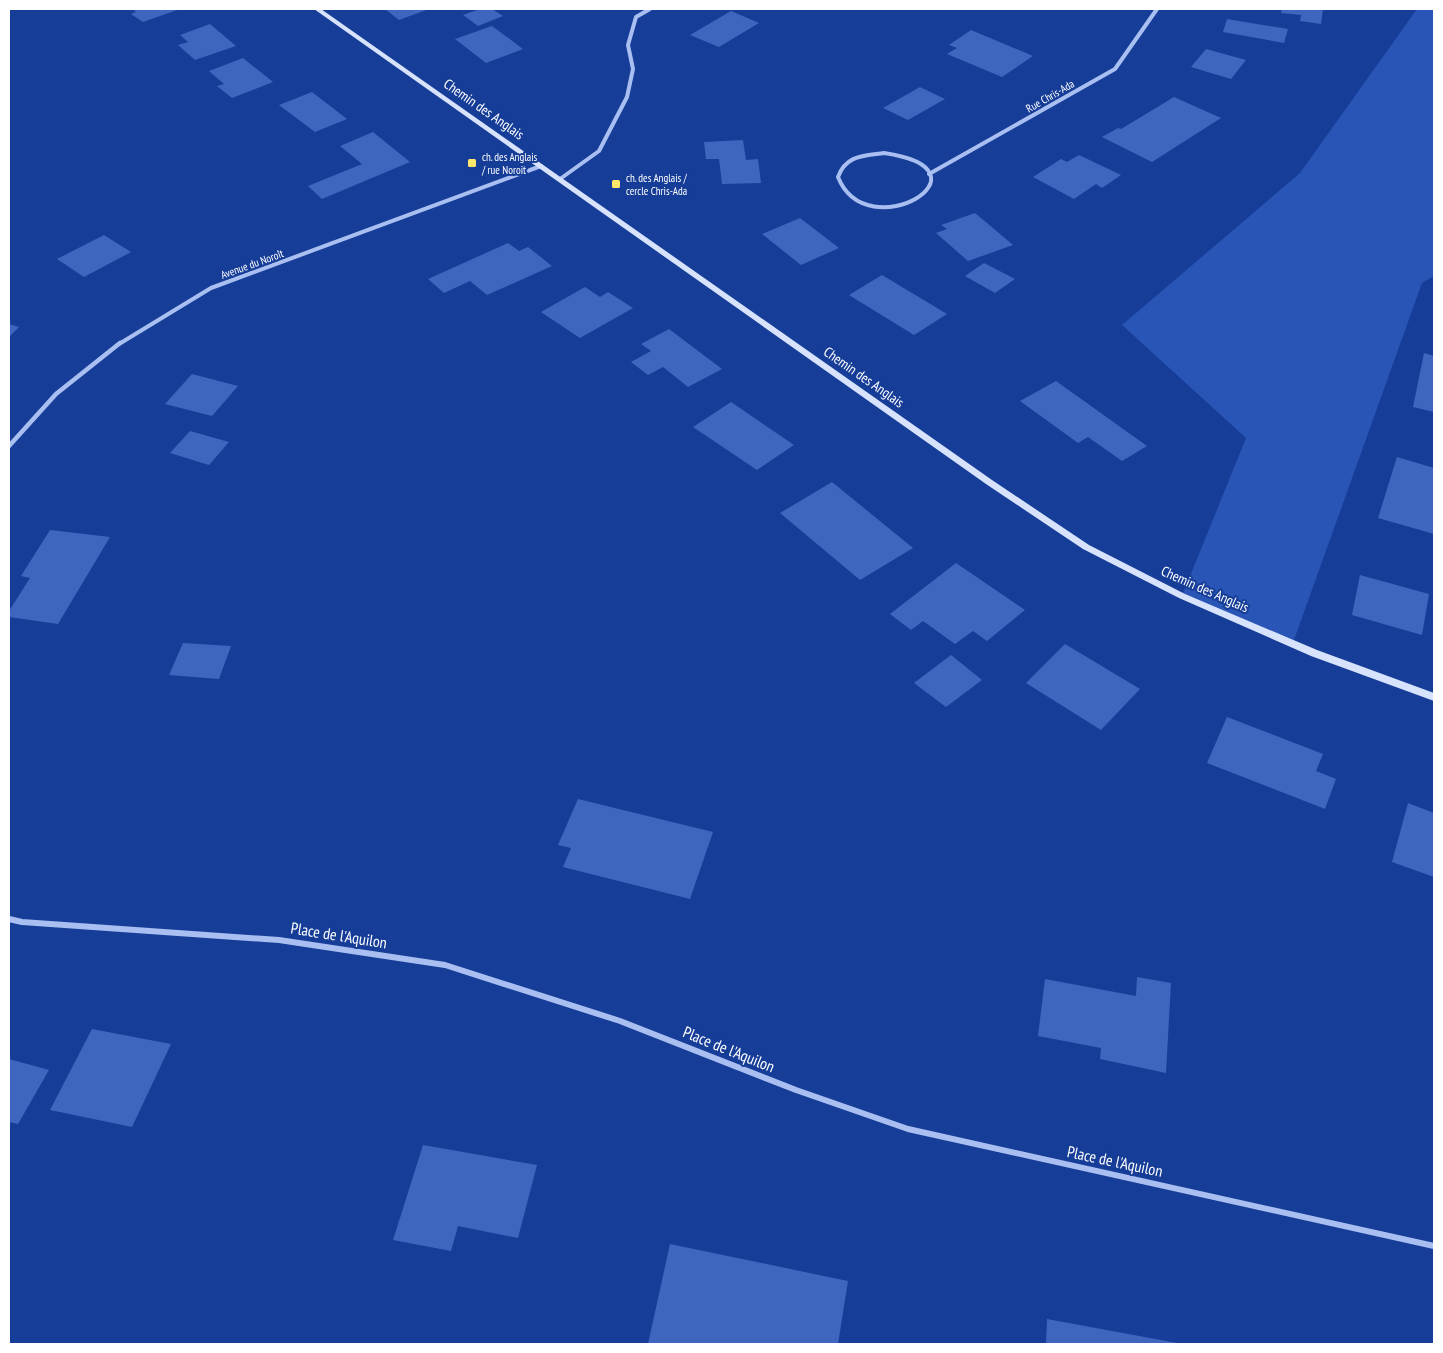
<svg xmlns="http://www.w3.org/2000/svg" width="1443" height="1353" font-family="'PT Sans Narrow',sans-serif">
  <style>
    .green { fill: #2955b6 }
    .building { fill: #3f66bf }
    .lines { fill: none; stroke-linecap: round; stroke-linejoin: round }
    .street-far2 { stroke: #a9bff2; stroke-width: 4 }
    .street-far1 { stroke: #a9bff2; stroke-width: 4.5 }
    .street { stroke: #a9bff2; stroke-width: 6 }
    .secondary { fill: #d7e2fc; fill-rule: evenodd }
    .poi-dot { fill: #ffe869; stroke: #163d97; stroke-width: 2 }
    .labels { text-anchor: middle; stroke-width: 4; stroke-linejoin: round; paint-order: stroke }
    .far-street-label { font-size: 11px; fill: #fff; stroke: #163d97 }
    .far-poi-label { font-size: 11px; fill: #fff; stroke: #163d97; text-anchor: start }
    .street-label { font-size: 14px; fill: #fff; stroke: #163d97 }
    .near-street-label { font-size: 16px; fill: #fff; stroke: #163d97 }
  </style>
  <rect width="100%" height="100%" fill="#163d97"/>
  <!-- green -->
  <polygon class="green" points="1417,9 1434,9 1434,276 1422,283 1294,640 1182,596 1246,438 1122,325 1300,173"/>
  <!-- building -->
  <g class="building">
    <polygon points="132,9 180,9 143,22 131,14 136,12"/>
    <polygon points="385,9 429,9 399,20"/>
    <polygon points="480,9 492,9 503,16 478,26 463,15"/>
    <polygon points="1282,9 1323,9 1321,24 1300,21 1301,15 1281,13"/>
    <polygon points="731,11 759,23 719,47 690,35"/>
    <polygon points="1227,19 1288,29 1284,43 1223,32"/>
    <polygon points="210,24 236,46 195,60 178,45 188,42 180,35"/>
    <polygon points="492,26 523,49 486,63 455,39"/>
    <polygon points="971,30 1033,56 1002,77 947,54 957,48 949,45"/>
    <polygon points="1206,49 1246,60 1231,79 1191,67"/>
    <polygon points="243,58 273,82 232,98 217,86 224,84 209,71"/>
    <polygon points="920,87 945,99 908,120 883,108"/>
    <polygon points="312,92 347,119 315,132 279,105"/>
    <polygon points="1174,97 1221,118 1152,162 1102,137 1118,128 1121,129"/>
    <polygon points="373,132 410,162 322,199 308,186 362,164 340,146"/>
    <polygon points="743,140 746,160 758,159 761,183 722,184 719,159 706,159 704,142"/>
    <polygon points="1079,155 1121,175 1102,188 1096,184 1074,199 1033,177 1061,159 1067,162"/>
    <polygon points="975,213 1013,245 968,261 936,233 947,229 941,225"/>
    <polygon points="800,218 839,248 801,265 762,234"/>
    <polygon points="104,235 131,252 84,277 57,259"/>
    <polygon points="508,243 519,251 528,247 552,266 487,295 470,281 444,293 428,279"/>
    <polygon points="984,263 1015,279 995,293 965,276"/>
    <polygon points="882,275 947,314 914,335 849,295"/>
    <polygon points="585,287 600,297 608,292 633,308 580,338 541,312"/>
    <polygon points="9,324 19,327 9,337"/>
    <polygon points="669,329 722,369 688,387 663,367 648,375 631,362 651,351 641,344"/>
    <polygon points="1424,353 1434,356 1434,412 1413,407"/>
    <polygon points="192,374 238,386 212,416 165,404"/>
    <polygon points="1056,381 1147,446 1122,461 1088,437 1078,443 1020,401"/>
    <polygon points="731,402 794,445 757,470 693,427"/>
    <polygon points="190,431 229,442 209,465 170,453"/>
    <polygon points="1397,457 1434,468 1434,534 1378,518"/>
    <polygon points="832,482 913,548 860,580 780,513"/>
    <polygon points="50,530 110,537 58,624 9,617 9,611 30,578 21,576"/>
    <polygon points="956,563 1025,610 987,641 973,631 955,644 923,621 911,630 890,614"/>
    <polygon points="1360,575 1429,594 1422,635 1352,615"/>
    <polygon points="183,643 231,646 219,679 169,675"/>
    <polygon points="1065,644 1140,689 1101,730 1026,683"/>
    <polygon points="951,655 982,680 946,707 914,683"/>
    <polygon points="1227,717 1323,754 1316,771 1336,779 1325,809 1207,763"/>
    <polygon points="578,799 713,832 690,899 563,867 571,848 558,845"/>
    <polygon points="1408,803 1434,813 1434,877 1392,862"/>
    <polygon points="1137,977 1171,983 1166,1073 1100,1059 1101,1048 1038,1036 1045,979 1136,996"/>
    <polygon points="92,1029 171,1044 132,1127 50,1110"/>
    <polygon points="9,1059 49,1070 18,1124 9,1122"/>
    <polygon points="423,1145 537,1165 518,1238 458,1226 451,1251 393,1240"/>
    <polygon points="670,1244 848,1281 838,1344 648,1344"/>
    <polygon points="1047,1319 1177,1343 1177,1344 1046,1344"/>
  </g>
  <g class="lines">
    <!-- street-far2 -->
    <g class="street-far2">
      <path d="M884 153C1001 170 867 250 838 177 846 155 863 156 884 153Z"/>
      <polyline points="929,174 1115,69 1157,9"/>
      <polyline points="560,179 599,151 627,97 633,69 628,45 636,17 650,9"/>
      <polyline points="119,344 211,288 541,166"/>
    </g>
    <!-- street-far1 -->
    <polyline class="street-far1" points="9,446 56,394 120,343"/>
    <!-- street -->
    <polyline class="street" points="9,919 22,922 279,940 445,965 620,1021 796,1090 908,1129 1434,1246"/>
    <!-- secondary -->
    <polygon class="secondary" points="314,9 321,9 992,480 1089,545 1185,594 1317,650 1434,693 1434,701 1311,656 1179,598 1083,549 986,484"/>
  </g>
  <!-- markers -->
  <g class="poi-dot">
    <rect x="467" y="158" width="10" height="10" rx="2.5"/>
    <rect x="611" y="179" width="10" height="10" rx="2.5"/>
  </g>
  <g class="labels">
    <!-- far-street labels -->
    <g class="far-street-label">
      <text transform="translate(1050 96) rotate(-30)" y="4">Rue Chris-Ada</text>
      <text transform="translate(252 264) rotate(-20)" y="4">Avenue du Noroît</text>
    </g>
    <!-- far-poi labels -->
    <g class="far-poi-label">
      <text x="482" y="161">ch. des Anglais<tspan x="482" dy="13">/ rue Noroit</tspan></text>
      <text x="626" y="182">ch. des Anglais /<tspan x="626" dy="13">cercle Chris-Ada</tspan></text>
    </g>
    <!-- street labels -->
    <g class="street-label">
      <text transform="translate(484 109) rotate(35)" y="5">Chemin des Anglais</text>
      <text transform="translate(864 377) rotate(35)" y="5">Chemin des Anglais</text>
      <text transform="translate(1205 589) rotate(24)" y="5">Chemin des Anglais</text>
    </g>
    <!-- near-street labels -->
    <g class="near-street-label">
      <text transform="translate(339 935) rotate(9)" y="6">Place de l'Aquilon</text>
      <text transform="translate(729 1049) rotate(22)" y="6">Place de l'Aquilon</text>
      <text transform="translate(1115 1161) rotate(12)" y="6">Place de l'Aquilon</text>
    </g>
  </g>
  <!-- border -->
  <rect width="1443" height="1353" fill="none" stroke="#ffffff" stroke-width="20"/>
</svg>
